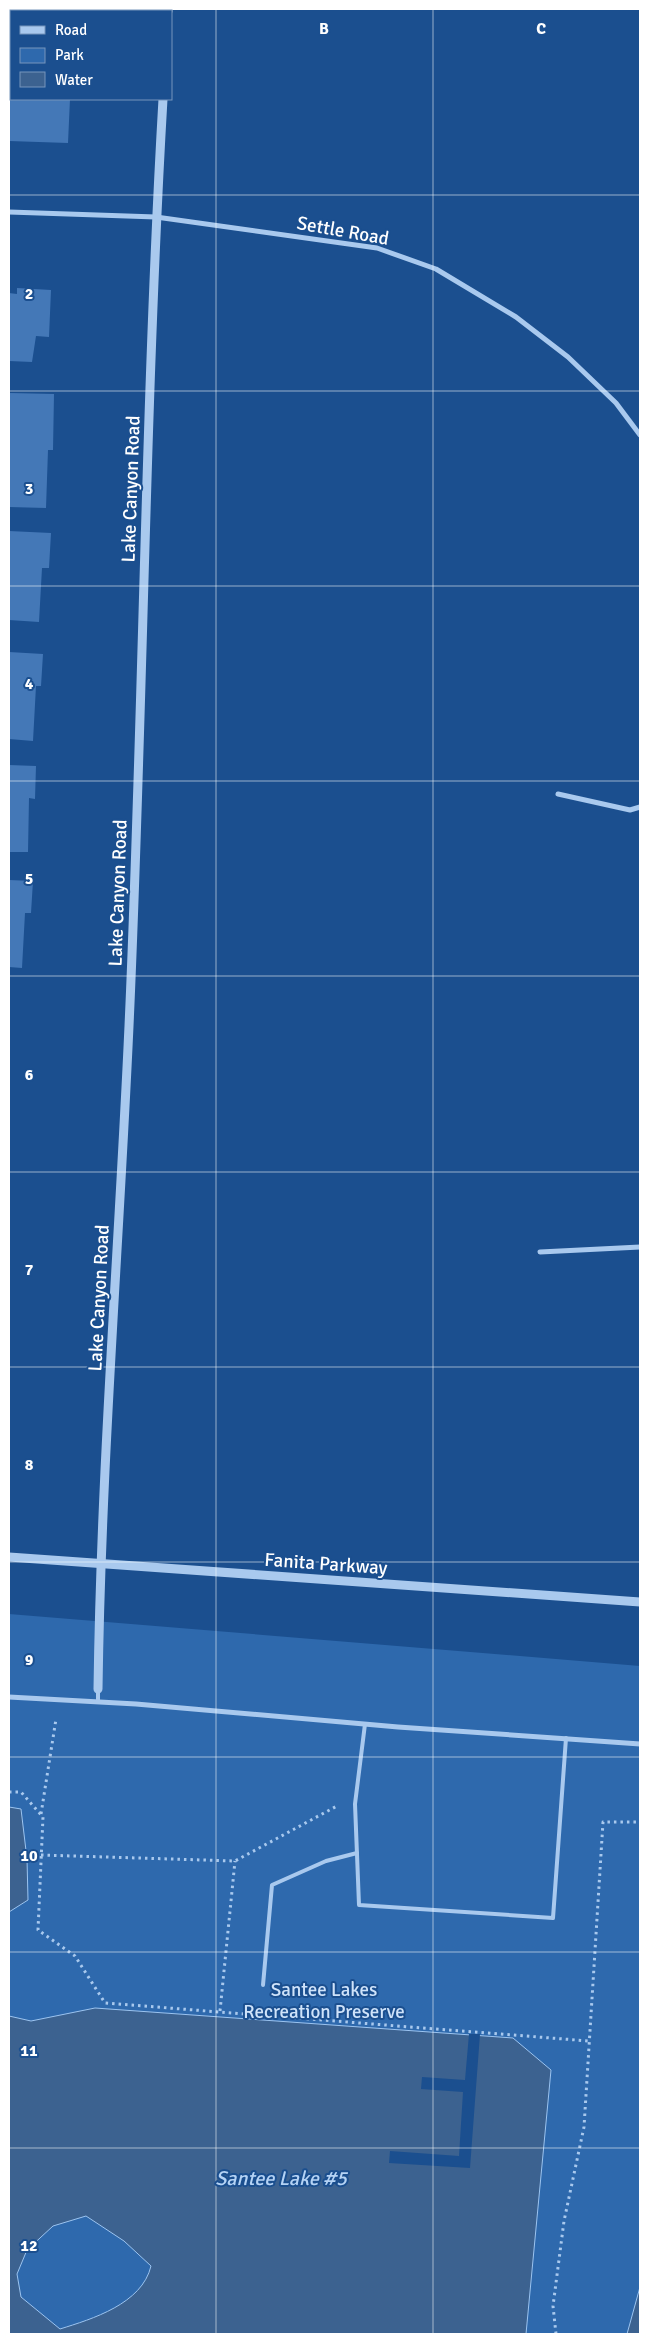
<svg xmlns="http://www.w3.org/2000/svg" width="649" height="2343" font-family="Signika,sans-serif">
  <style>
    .green { fill: #2e69ad }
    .water { fill: #3c6290; stroke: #9cc4f0; fill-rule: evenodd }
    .pier { fill: #1b4f8f }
    .building { fill: #4478b7 }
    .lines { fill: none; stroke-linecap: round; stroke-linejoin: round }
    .path { stroke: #a9c9ee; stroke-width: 3; stroke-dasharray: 2.5 4; stroke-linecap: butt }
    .service { stroke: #a9c9ee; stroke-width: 4 }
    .minor { stroke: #a9c9ee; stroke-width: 5 }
    .tertiary { stroke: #a9c9ee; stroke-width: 9 }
    .grid { fill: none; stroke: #fff; stroke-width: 1; stroke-opacity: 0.55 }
    .labels { text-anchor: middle; stroke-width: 4; stroke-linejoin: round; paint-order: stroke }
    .street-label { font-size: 19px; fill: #fff; stroke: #1b4f8f }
    .park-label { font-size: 19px; fill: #cfe3fa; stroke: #1b4f8f }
    .water-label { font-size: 20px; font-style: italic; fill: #b5d3f5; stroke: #1b4f8f }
    .grid-label { font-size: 16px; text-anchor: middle; font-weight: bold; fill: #fff; stroke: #1b4f8f; stroke-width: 4; stroke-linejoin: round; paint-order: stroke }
  </style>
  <rect width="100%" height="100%" fill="#1b4f8f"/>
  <!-- green -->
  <polygon class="green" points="9,1614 640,1666 640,2334 9,2334"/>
  <!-- water -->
  <g class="water">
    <polygon points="9,1807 21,1809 27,1859 28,1900 9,1912"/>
    <path d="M95 2008 513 2038 551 2070 526 2334H9V2016L31 2021ZM86 2216 124 2241 151 2266C142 2304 92 2319 60 2329L21 2297 17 2274 27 2250 53 2226Z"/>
    <polygon points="640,2287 640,2334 627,2334"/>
  </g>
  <!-- pier -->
  <polygon class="pier" points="469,2034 480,2034 470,2168 389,2163 390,2151 459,2156 463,2092 421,2089 422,2077 465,2080"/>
  <!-- building -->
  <g class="building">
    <rect x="21" y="9" width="49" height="2"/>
    <polygon points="9,62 11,62 11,99 70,99 68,143 9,141"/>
    <polygon points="17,288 51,290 49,337 36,336 32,362 9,361 9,293 17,294"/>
    <polygon points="10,393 54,394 53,450 48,450 46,508 9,507"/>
    <polygon points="9,531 51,533 49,568 42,568 39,622 9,620"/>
    <polygon points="9,652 43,654 41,686 36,686 33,741 9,739"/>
    <polygon points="9,765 36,766 35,799 29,798 28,852 9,852"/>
    <polygon points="9,880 33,881 31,913 25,913 22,968 9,967"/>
  </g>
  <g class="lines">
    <!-- path -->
    <g class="path">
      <polyline points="9,1792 21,1792 43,1817 38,1930 75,1956 105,2003 589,2041"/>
      <polyline points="41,1814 56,1719"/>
      <polyline points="41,1855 235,1861 337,1806"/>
      <polyline points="220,2011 235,1861"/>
      <polyline points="556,2334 553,2306 564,2221 584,2127 603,1822 640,1822"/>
    </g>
    <!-- service -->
    <g class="service">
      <polyline points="98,1689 98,1702"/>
      <polyline points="365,1724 355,1804 359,1905 553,1918 566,1738"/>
      <polyline points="263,1985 272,1885 326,1861 357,1853"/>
    </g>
    <!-- minor -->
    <g class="minor">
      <polyline points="9,212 156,217 377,248 436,269 516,317 568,357 616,403 640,435"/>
      <polyline points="558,794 630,810 640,807"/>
      <polyline points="540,1252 640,1247"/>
      <polyline points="9,1697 136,1704 398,1727 640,1744"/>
    </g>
    <!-- tertiary -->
    <g class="tertiary">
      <polyline points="168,11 168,9"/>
      <polyline points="9,1557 640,1602"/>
      <path d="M98 1689C101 1467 119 1247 129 1026 143 717 145 407 163 99"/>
    </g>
  </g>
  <!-- grid -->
  <path class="grid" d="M216 9V2334M433 9V2334M9 195H640M9 391H640M9 586H640M9 781H640M9 976H640M9 1172H640M9 1367H640M9 1562H640M9 1757H640M9 1952H640M9 2148H640"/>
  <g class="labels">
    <!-- street labels -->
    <g class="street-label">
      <text transform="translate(343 230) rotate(10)" y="7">Settle Road</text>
      <text transform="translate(130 489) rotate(-88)" y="7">Lake Canyon Road</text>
      <text transform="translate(117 893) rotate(-88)" y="7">Lake Canyon Road</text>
      <text transform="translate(98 1298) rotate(-87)" y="7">Lake Canyon Road</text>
      <text transform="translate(326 1563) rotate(4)" y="7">Fanita Parkway</text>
    </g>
    <!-- park labels -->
    <g class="park-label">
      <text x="324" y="1996">Santee Lakes<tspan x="324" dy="22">Recreation Preserve</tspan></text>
    </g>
    <!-- water labels -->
    <g class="water-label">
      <text x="281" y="2185">Santee Lake #5</text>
    </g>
  </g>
  <g class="grid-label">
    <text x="324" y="34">B</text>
    <text x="541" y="34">C</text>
    <text x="29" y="299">2</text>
    <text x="29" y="494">3</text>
    <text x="29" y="689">4</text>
    <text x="29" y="884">5</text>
    <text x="29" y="1080">6</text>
    <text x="29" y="1275">7</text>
    <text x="29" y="1470">8</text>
    <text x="29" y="1665">9</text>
    <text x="29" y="1861">10</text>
    <text x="29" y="2056">11</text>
    <text x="29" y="2251">12</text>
  </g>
  <!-- border -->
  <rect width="649" height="2343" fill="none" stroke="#ffffff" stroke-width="20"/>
  <!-- legend -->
  <rect x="10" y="10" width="162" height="90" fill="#1b4f8f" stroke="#7695bc"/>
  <rect x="20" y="26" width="25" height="8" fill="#a9c9ee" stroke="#7695bc"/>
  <text x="55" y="35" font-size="15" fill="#ffffff">Road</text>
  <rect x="20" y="48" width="25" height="15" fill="#2e69ad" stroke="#7695bc"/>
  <text x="55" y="60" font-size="15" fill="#ffffff">Park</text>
  <rect x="20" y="72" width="25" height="15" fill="#3c6290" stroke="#7695bc"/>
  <text x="55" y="85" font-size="15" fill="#ffffff">Water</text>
</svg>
